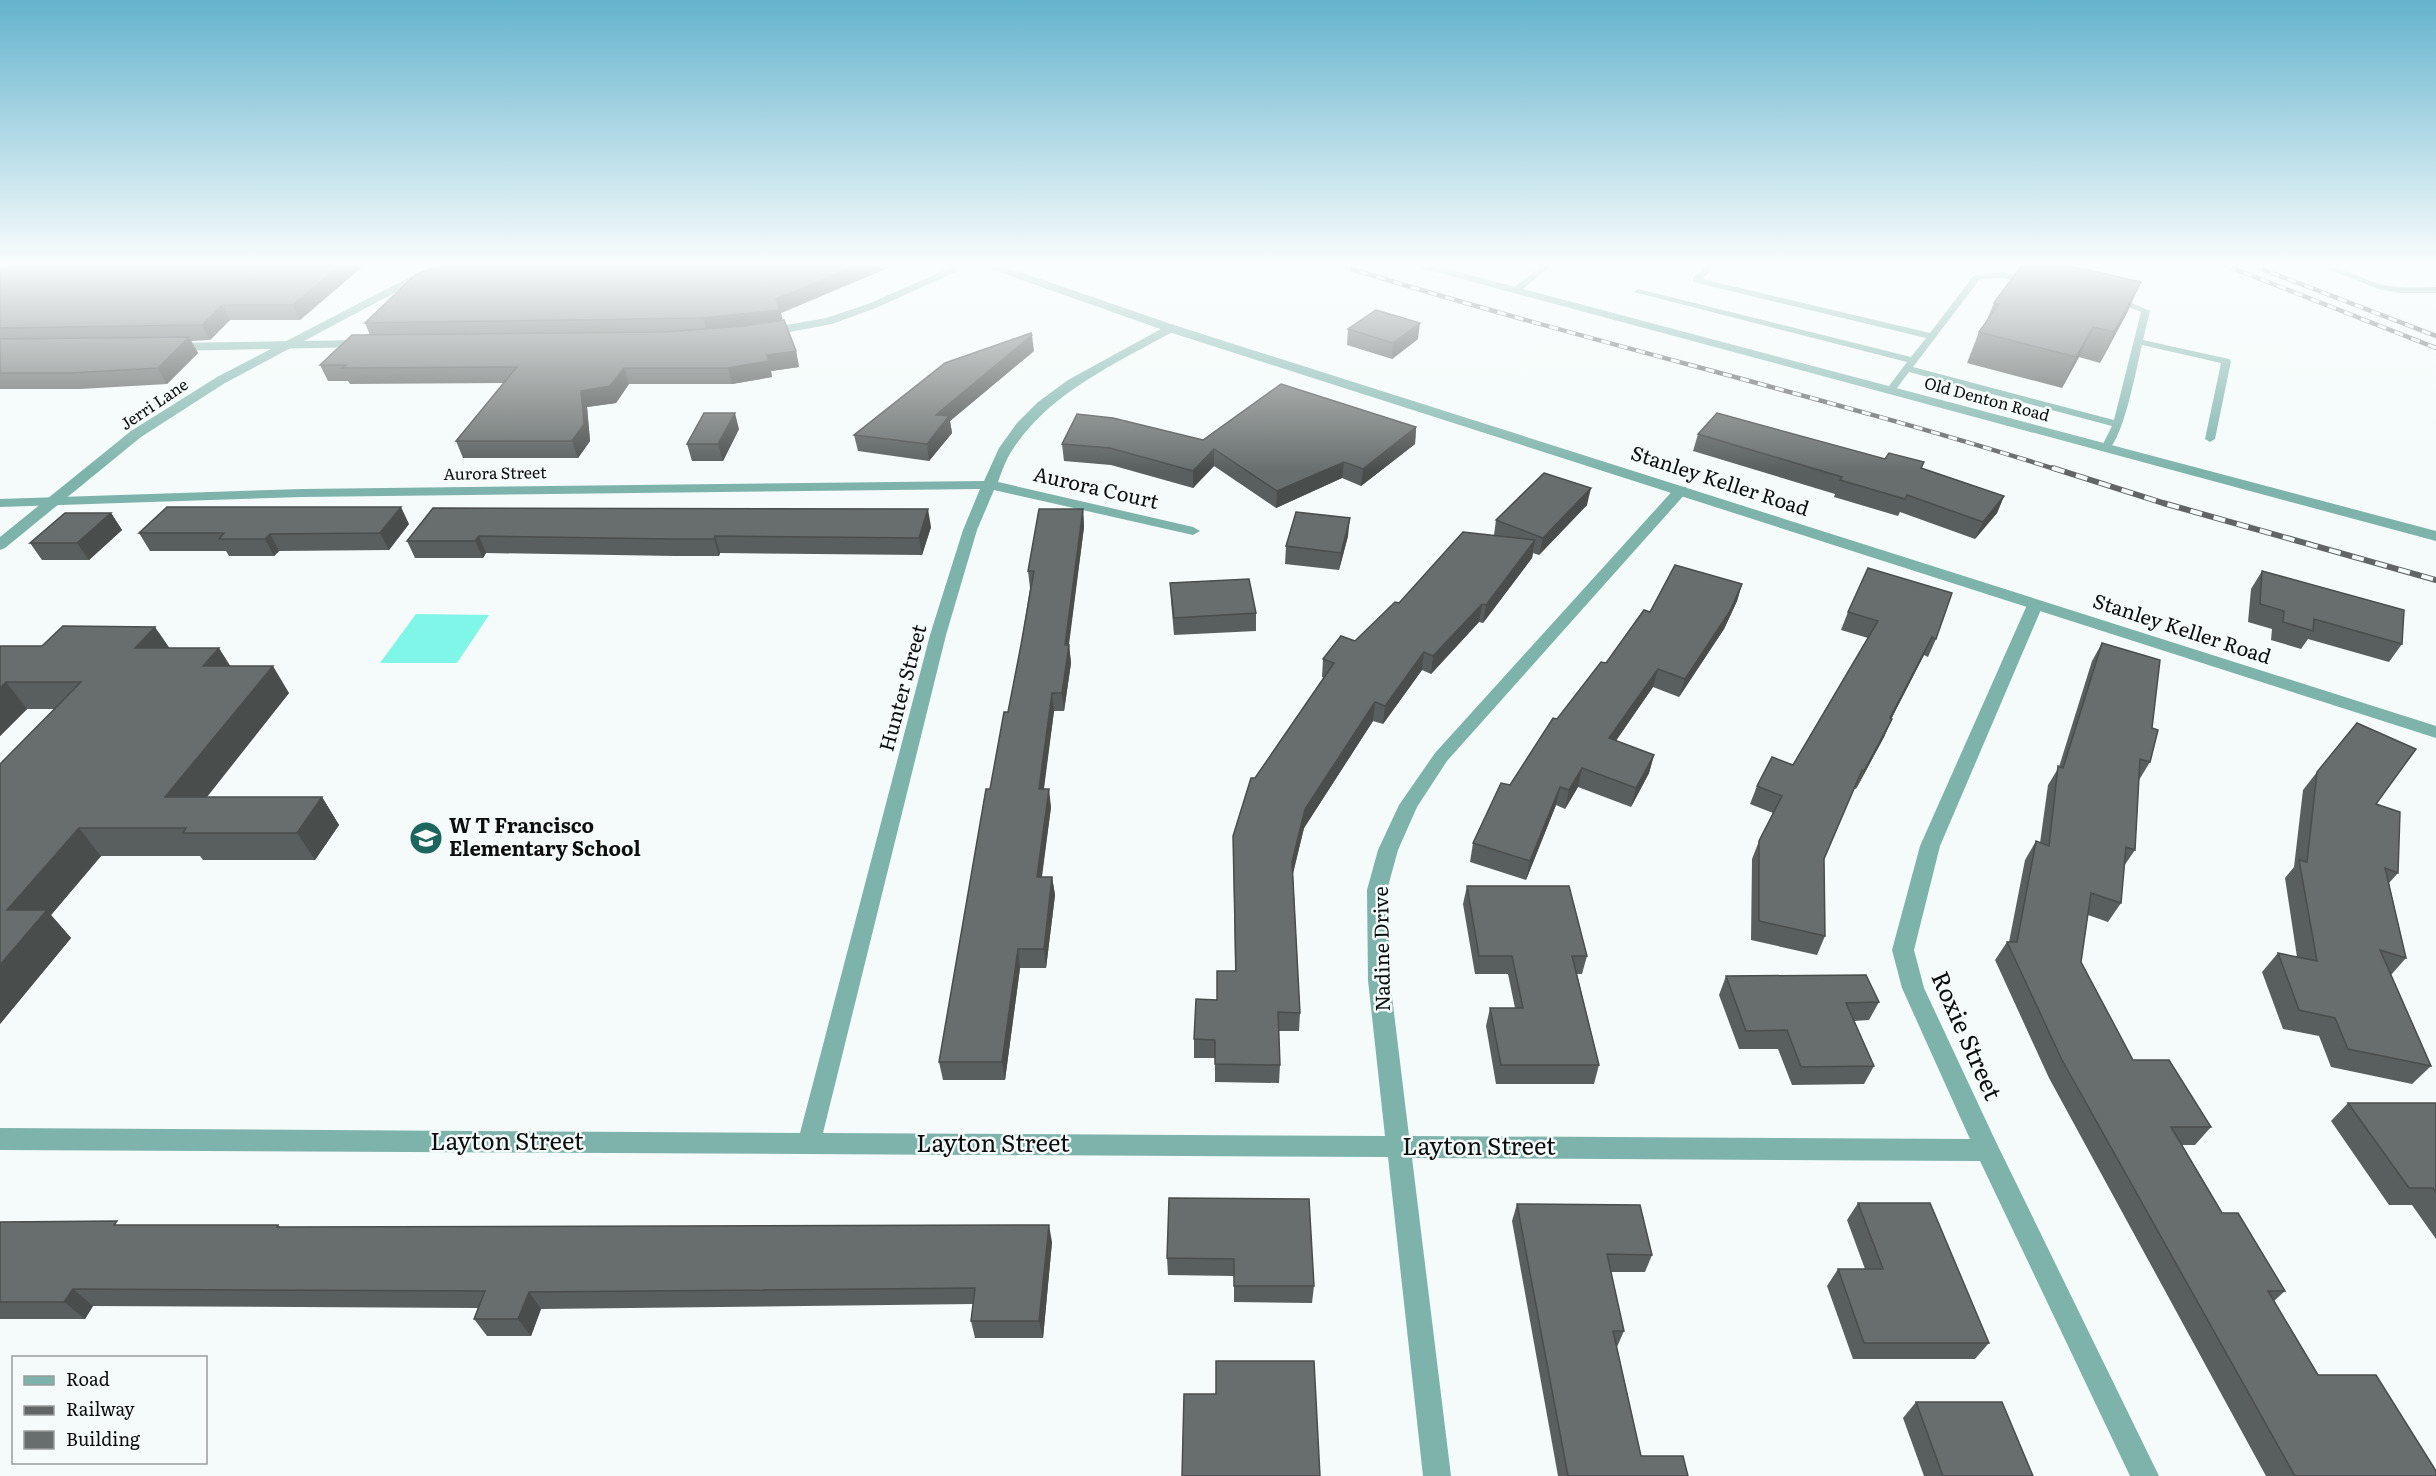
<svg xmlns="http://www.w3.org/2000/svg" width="2436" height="1476" font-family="Literata,serif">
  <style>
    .green { fill: #7ff6e7 }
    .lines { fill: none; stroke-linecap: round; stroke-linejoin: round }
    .service { fill: #7db3ab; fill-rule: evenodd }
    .minor { fill: #7db3ab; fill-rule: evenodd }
    .tertiary { fill: #7db3ab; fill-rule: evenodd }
    .rail-far1-casing { stroke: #616565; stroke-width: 4.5 }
    .rail-casing { stroke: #616565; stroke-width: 6 }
    .rail-far1 { stroke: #f4fbfa; stroke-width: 3; stroke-dasharray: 9; stroke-linecap: butt }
    .rail { stroke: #f4fbfa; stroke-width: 4; stroke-dasharray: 12; stroke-linecap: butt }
    .wall { fill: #595f5e }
    .shaded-wall { fill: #494d4c }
    .building { fill: #686e6d; stroke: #494d4c; stroke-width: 1.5 }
    .labels { text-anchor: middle; stroke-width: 5; stroke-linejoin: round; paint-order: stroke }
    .far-street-label { font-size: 16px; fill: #0d0f0f; stroke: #f4fbfa }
    .street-label { font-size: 20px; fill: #0d0f0f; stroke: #f4fbfa }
    .poi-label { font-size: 20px; font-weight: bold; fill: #0d0f0f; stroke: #f4fbfa; text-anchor: start }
    .near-street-label { font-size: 24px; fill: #0d0f0f; stroke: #f4fbfa }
  </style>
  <rect width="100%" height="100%" fill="#f4fbfa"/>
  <!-- green -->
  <polygon class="green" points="416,614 489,615 457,663 380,663"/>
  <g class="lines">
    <!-- service -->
    <g class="service">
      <polygon points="1542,266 1551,266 1519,292 1513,292 1513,288"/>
      <path d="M1707 266H1715L1702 279 1930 333 1974 275 2002 272 2033 279 2034 281 2030 284 2002 278 1980 279 1913 367 2114 420 2141 312 2110 299 2117 297 2150 311 2143 340 2229 359 2231 361 2215 439 2210 442 2205 439 2221 363 2142 345C2137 365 2123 444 2106 451L2101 448 2112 426 1909 372 1894 392H1888L1886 390 1907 362 1634 292 1638 289 1911 357 1926 338 1693 282V278Z"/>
      <path d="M2321 266C2341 265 2360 278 2379 284 2398 289 2417 287 2436 287V293H2401L2378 289Z"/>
    </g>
    <!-- minor -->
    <g class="minor">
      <polygon points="954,266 969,266 876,308 832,324 763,337 757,333 763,329 826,318 868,304"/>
      <polygon points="1419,266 1436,266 2436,531 2436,541 1421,268"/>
      <path d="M1170 324 1174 325V331C1117 363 1050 392 1013 449 1006 459 1002 471 998 482L1193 527 1200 531 1193 535 994 490 977 530 946 635 823 1133 1385 1136 1368 980 1367 890 1378 850 1399 805 1435 753 1676 487H1686L1688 490 1686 493 1447 761 1417 807 1398 850 1387 890 1390 980 1409 1136 1970 1139 1902 988 1892 950 1920 846 2027 605 2035 600 2041 602 2043 605 1940 846 1914 950 1924 988 1996 1142 2159 1476H2130L1980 1161 1412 1158 1451 1476H1423L1388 1157 0 1150V1128L800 1133 930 635 963 530 980 489 302 497 0 507V499L302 489 984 481 999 448 1017 423 1038 402 1068 380Z"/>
      <polygon points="364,340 370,344 368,347 170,351 164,347 170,343"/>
    </g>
    <!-- tertiary -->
    <g class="tertiary">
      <polygon points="431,266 445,266 225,383 141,437 5,548 0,550 0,537 131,431 217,377"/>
      <polygon points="987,266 1002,266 1174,325 2436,726 2436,738 1166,331 988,268"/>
    </g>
    <!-- rail-far1 casing -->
    <g class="rail-far1-casing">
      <g id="rail-far1">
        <path d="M1342 266C1579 340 1821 395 2058 470"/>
        <polyline points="2227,266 2436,348"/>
        <polyline points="2254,266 2436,336"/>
      </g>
    </g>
    <!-- rail casing -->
    <g class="rail-casing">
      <polyline id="rail" points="2053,468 2163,503 2436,580"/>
    </g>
    <!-- rail-far1 -->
    <use href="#rail-far1" class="rail-far1"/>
    <!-- rail -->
    <use href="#rail" class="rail"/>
  </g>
  <!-- wall -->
  <g class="wall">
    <polygon points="0,266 363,266 300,320 230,320 210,340 191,341 198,353 167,384 80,389 0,389"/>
    <polygon points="890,267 781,313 782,320 796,351 799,367 771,371 772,377 732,384 629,384 616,403 587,407 590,441 578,458 463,458 456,441 503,383 350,384 348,381 328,381 320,365 370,335 365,323"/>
    <polygon points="1994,303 2128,311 2100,363 2079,357 2062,388 1967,363 1979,332 1986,322"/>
    <polygon points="1348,329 1418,339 1392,359 1347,345"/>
    <polygon points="1034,351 950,421 952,433 929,461 858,451 854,435"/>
    <polygon points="1416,427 1415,444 1361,486 1342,478 1276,508 1214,466 1193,488 1111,465 1064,461 1062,444 1203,440"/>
    <polygon points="739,429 723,461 692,461 687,444"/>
    <polygon points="1698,434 1885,459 1924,462 1922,468 2004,496 1997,513 1975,539 1900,512 1898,516 1834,497 1835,494 1693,451"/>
    <polygon points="1587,505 1539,555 1533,553 1532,558 1483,623 1479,622 1431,674 1422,670 1383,724 1373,721 1304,828 1293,874 1300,1013 1299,1031 1279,1031 1280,1065 1279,1083 1215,1082 1215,1058 1194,1058 1194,1039 1217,1000 1235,971 1233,836 1255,778 1324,678 1322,677 1323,659 1355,641 1399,603 1494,535 1496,520"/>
    <polygon points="433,508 931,527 922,555 720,553 719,556 675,556 486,553 483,558 415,558 407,541"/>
    <polygon points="1083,509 1084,527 1069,645 1071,663 1064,711 1054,711 1044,789 1051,807 1042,877 1052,877 1055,895 1046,968 1020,968 1005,1080 943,1080 939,1062 1021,645 1030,588 1028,571"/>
    <polygon points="111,513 122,530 89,560 42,560 30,543"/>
    <polygon points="409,524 389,550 279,551 274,556 229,556 226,551 150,551 139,533"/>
    <polygon points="1348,536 1339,570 1285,564 1286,546"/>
    <polygon points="2262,571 2402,644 2389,662 2308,639 2301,649 2271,640 2272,629 2248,622 2251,589"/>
    <polygon points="1170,583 1256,613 1256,631 1174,635 1171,601"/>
    <polygon points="1742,584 1737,601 1724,629 1679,697 1653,687 1616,741 1654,755 1649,773 1631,807 1578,787 1565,809 1556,805 1526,880 1470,862 1473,843 1510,785 1557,719 1650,612"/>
    <polygon points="1848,612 1936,639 1928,657 1924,655 1891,719 1892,719 1884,737 1856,789 1854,788 1824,859 1825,936 1817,955 1751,940 1752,859 1759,841 1773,813 1750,804 1757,786 1793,765 1868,638 1841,630"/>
    <polygon points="2102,643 2152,728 2150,762 2139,780 2135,850 2124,866 2121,903 2108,922 2088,915 2081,962 2133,1060 2211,1127 2195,1145 2182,1145 2222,1213 2285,1291 2274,1301 2318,1375 2436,1476 2266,1476 2049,1078 1995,960 2007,942 2009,942 2025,860 2036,841 2040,843 2048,785 2059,767 2092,661"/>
    <polygon points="0,646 170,648 230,666 289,693 206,797 322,797 339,825 315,860 203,860 200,856 101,856 51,915 71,938 0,1024 54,709 27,709 0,736"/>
    <polygon points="2317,772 2376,804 2398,873 2389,883 2406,958 2391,975 2431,1066 2412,1084 2331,1067 2319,1036 2283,1029 2262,972 2278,953 2297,957 2285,878 2294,867 2303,790"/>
    <polygon points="1467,886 1587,956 1582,974 1577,974 1599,1065 1594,1084 1496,1084 1486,1026 1490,1008 1515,1008 1508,974 1475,974 1463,904"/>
    <polygon points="1726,976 1879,1002 1869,1020 1854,1021 1874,1066 1864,1084 1792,1085 1778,1049 1739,1049 1719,995"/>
    <polygon points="2348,1103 2436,1103 2436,1239 2412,1205 2389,1205 2331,1121"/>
    <polygon points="1169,1198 1314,1286 1312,1303 1234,1302 1234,1276 1168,1275 1167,1258"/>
    <polygon points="1858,1203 1989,1343 1975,1359 1853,1359 1827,1286 1838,1269 1865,1269 1847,1220"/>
    <polygon points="1517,1204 1652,1255 1645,1272 1611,1272 1624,1331 1617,1347 1641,1456 1688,1476 1558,1476 1512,1221"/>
    <polygon points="0,1222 121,1225 278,1225 280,1227 1052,1242 1043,1338 975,1338 971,1321 973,1304 541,1309 531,1336 487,1336 474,1319 478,1308 93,1306 85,1319 0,1319"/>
    <polygon points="1916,1402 2033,1476 1924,1476 1903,1418"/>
  </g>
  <!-- shaded-wall -->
  <g class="shaded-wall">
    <polygon points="339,266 363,266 300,320 293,305"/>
    <polygon points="856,266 890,266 890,267 781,313 784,325 707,333 703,318 776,299"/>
    <polygon points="2141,282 2128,311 2100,363 2114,332"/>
    <polygon points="222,305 230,320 210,340 202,325"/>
    <polygon points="1420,323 1418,339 1392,359 1393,343"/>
    <polygon points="2093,327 2079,357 2062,388 2076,357"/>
    <polygon points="1032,335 1034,351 950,421 952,433 929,461 927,444 936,415"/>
    <polygon points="189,337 198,353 167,384 158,368"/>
    <polygon points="796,351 799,367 771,371 767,355"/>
    <polygon points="769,361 772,377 732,384 728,368"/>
    <polygon points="624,368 629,384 616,403 587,407 590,441 578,458 572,441 581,391"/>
    <polygon points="735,413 739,429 723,461 718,444"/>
    <polygon points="1416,427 1415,444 1361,486 1363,469"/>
    <polygon points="1214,449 1214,466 1193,488 1193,471"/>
    <polygon points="1344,462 1342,478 1276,508 1277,491"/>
    <polygon points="1591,488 1587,505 1539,555 1543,538"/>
    <polygon points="2004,496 1997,513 1975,539 1983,522"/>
    <polygon points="401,507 409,524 389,550 380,533"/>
    <polygon points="928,509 931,527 922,555 919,538"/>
    <polygon points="1083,509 1084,527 1066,663 1065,645"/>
    <polygon points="111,513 122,530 89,560 77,543"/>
    <polygon points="1350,518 1348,536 1339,570 1341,553"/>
    <polygon points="270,534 279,551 274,556 265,539"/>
    <polygon points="479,536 486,553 483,558 475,541"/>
    <polygon points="715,536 720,553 719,556 714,539"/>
    <polygon points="1535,540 1532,558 1483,623 1486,605"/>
    <polygon points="1742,584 1737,601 1724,629 1679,697 1685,679"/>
    <polygon points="1482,604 1479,622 1431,674 1433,656"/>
    <polygon points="155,627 173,653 135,648"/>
    <polygon points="1932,637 1924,655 1882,737 1890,718"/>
    <polygon points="1069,645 1071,663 1064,711 1062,693"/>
    <polygon points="219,648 236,675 203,666"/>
    <polygon points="1424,652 1422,670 1383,724 1385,706"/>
    <polygon points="273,666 289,693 185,825 165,797"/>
    <polygon points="1658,669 1653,687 1604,757 1609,738"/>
    <polygon points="6,682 27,709 0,736 0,688"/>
    <polygon points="1052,693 1054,711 1041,807 1039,789"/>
    <polygon points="1375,702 1373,721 1304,828 1291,880 1292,862 1305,809"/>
    <polygon points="1892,719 1884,737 1856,789 1864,771"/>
    <polygon points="1654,755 1649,773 1631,807 1636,788"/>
    <polygon points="1582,768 1578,787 1565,809 1569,790"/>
    <polygon points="1560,787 1556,805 1526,880 1530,861"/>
    <polygon points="1049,789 1051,807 1039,895 1037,877"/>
    <polygon points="322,797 339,825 315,860 297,833"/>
    <polygon points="79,828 101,856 51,915 71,938 0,1024 0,965 7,910"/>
    <polygon points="1052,877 1055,895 1046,968 1044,949"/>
    <polygon points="1018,949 1020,968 1005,1080 1002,1062"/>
    <polygon points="1049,1225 1052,1242 1043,1338 1039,1321"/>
    <polygon points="73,1289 93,1306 85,1319 64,1302"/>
    <polygon points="529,1292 541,1309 531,1336 518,1319"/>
  </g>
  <!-- building -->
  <g class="building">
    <polygon points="0,266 339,266 293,305 222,305 202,325 0,328"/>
    <polygon points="437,266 856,266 776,299 780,310 703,318 365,323 415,275"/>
    <polygon points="2021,266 2071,266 2141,282 2114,332 2093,327 2076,357 1979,332 1999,304 1994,303"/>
    <polygon points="1376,310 1420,323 1393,343 1348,329"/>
    <polygon points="784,320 796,351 767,355 769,361 728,368 624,368 610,386 581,391 584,424 572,441 456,441 517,367 342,368 346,365 320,365 352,335 664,332 744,326"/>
    <polygon points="1031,333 1032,335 936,415 949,416 927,444 854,435 945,363"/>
    <polygon points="189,337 158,368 70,373 0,373 0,339"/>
    <polygon points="1281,384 1416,427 1363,469 1344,462 1277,491 1214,449 1193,471 1110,448 1062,444 1077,414 1113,418 1203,440"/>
    <polygon points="704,413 735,413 718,444 687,444"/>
    <polygon points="1717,413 1885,459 1889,453 1924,462 1921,468 2004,496 1983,522 1907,495 1905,499 1840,480 1842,477 1698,434"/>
    <polygon points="1544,473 1591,488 1543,538 1496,520"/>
    <polygon points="167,507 401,507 380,533 270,534 265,539 219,539 224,533 139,533"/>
    <polygon points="433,508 928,509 919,538 715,536 714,539 669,539 479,536 475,541 407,541"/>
    <polygon points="1039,509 1083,509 1065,645 1069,645 1062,693 1052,693 1039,789 1049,789 1037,877 1052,877 1044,949 1018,949 1002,1062 939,1062 986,789 990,789 1004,712 1008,712 1021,645 1034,571 1028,571"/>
    <polygon points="1296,512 1350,518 1341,553 1286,546"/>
    <polygon points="65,513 111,513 77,543 30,543"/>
    <polygon points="1463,532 1535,540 1486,605 1482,604 1433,656 1424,652 1385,706 1375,702 1305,809 1292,862 1300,1013 1278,1012 1280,1065 1215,1064 1215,1040 1194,1039 1196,999 1217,1000 1217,971 1236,971 1233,836 1251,778 1255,778 1334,663 1323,659 1341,636 1355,641 1395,602 1399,603"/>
    <polygon points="1675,565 1742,584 1730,611 1685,679 1658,669 1609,738 1654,755 1636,788 1582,768 1569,790 1560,787 1530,861 1473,843 1501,783 1510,785 1553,718 1557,719 1601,662 1606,663 1644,610 1650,612"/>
    <polygon points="1868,568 1952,593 1936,639 1932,637 1890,718 1892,719 1864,771 1862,770 1824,859 1825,936 1759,921 1759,841 1782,796 1757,786 1772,757 1793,765 1878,621 1848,612"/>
    <polygon points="2262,571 2404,610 2402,644 2314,619 2313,631 2283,622 2284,611 2260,604"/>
    <polygon points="1249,579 1256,613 1174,618 1170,583"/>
    <polygon points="63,626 155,627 135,648 219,648 203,666 273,666 165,797 322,797 297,833 183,833 186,828 79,828 7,910 47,910 0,965 0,764 81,682 6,682 0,688 0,646 42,646"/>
    <polygon points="2102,643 2160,660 2152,728 2158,730 2150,762 2140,759 2135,850 2126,847 2121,903 2091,893 2081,962 2133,1060 2169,1060 2211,1127 2171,1127 2222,1213 2238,1213 2285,1291 2268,1291 2318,1375 2376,1375 2436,1471 2436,1476 2295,1476 2062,1060 2007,942 2017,942 2036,841 2049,846 2058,766 2063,768"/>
    <polygon points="2357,723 2416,749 2376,804 2400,812 2398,873 2385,868 2406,958 2380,950 2431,1066 2348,1049 2335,1018 2299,1010 2278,953 2317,961 2299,860 2307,862 2317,772"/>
    <polygon points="1467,886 1569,886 1587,956 1572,956 1599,1065 1501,1065 1490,1008 1523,1008 1512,956 1479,956"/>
    <polygon points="1866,975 1879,1002 1846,1003 1874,1066 1801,1067 1787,1030 1746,1031 1726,976"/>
    <polygon points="2348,1103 2436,1103 2436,1193 2433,1188 2409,1188"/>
    <polygon points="1169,1198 1309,1199 1314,1286 1234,1286 1234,1259 1167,1258"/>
    <polygon points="1858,1203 1930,1203 1989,1343 1864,1343 1838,1269 1883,1269"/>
    <polygon points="1517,1204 1640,1205 1652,1255 1607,1254 1624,1331 1613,1331 1641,1456 1683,1456 1688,1476 1568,1476"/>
    <polygon points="117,1221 114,1225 278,1225 277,1227 1049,1225 1039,1321 971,1321 975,1288 529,1292 518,1319 474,1319 485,1291 73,1289 64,1302 0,1302 0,1222"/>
    <polygon points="1216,1361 1314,1361 1320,1476 1182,1476 1184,1394 1216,1394"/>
    <polygon points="1916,1402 2002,1402 2033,1476 1943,1476"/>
  </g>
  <!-- sky -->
  <linearGradient id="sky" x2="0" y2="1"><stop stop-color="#64b3cd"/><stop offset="0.56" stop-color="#fafdfd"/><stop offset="1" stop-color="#fafdfd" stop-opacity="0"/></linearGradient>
  <rect width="2436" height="472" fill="url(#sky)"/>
  <!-- icons -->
  <defs>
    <g id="school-disc" transform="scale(1.725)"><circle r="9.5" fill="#1c665e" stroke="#f4fbfa"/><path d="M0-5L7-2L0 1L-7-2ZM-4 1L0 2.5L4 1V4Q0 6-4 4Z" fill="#fff"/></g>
  </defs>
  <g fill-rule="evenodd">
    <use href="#school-disc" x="426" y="838"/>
  </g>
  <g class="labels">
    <!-- far-street labels -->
    <g class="far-street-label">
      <text transform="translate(1987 399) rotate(15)" y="6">Old Denton Road</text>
      <text transform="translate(154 404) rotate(-34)" y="6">Jerri Lane</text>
      <text transform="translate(495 473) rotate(-1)" y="6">Aurora Street</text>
    </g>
    <!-- street labels -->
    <g class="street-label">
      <text transform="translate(1720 481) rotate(18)" y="7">Stanley Keller Road</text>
      <text transform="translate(1096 488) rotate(13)" y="7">Aurora Court</text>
      <text transform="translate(2182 629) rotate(18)" y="7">Stanley Keller Road</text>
      <text transform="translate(903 688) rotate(-75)" y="7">Hunter Street</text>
      <text transform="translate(1382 949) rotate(-91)" y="7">Nadine Drive</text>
    </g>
    <!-- poi labels -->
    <g class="poi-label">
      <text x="449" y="833">W T Francisco<tspan x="449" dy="23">Elementary School</tspan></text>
    </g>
    <!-- near-street labels -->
    <g class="near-street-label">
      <text transform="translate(1966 1036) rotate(66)" y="8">Roxie Street</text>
      <text x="507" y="1150">Layton Street</text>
      <text x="993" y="1152">Layton Street</text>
      <text x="1479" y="1155">Layton Street</text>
    </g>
  </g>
  <!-- legend -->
  <rect x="12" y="1356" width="195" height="108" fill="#f4fbfa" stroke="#989d9c" stroke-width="1.5"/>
  <rect x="24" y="1376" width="30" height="9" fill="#7db3ab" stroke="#989d9c" stroke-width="1.5"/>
  <text x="66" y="1386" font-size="18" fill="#0d0f0f">Road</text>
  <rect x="24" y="1406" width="30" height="9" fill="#616565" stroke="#989d9c" stroke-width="1.5"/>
  <text x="66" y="1416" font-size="18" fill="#0d0f0f">Railway</text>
  <rect x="24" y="1431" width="30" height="18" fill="#686e6d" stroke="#989d9c" stroke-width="1.5"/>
  <text x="66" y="1446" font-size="18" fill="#0d0f0f">Building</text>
</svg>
